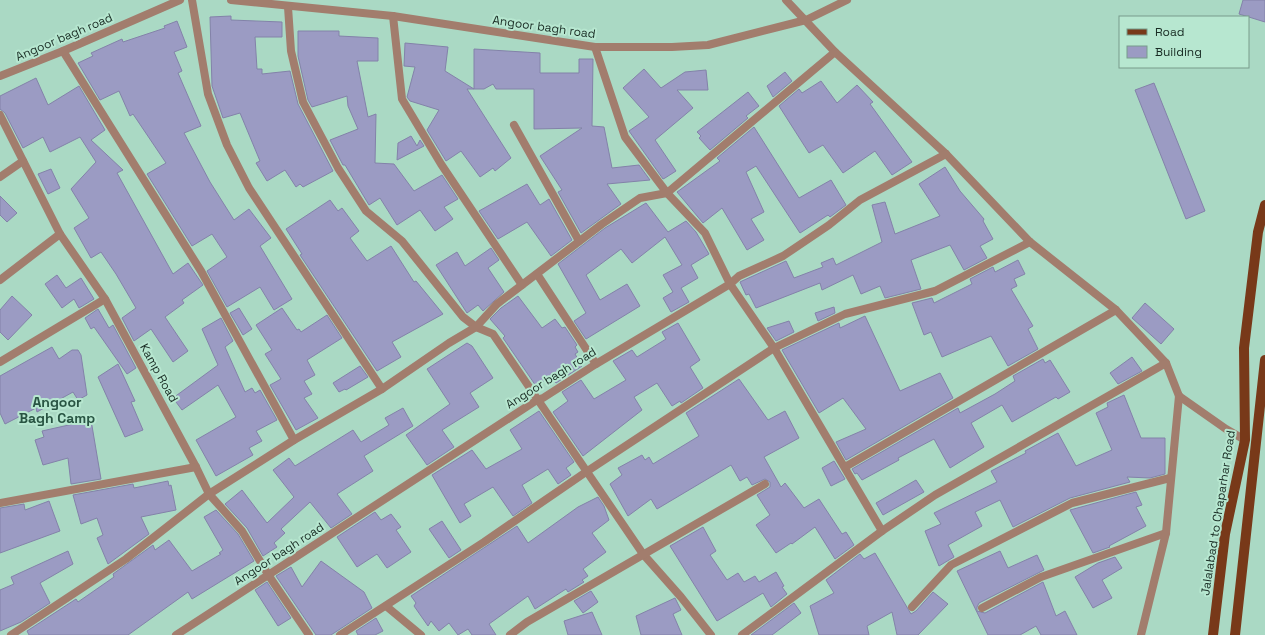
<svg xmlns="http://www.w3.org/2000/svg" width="1265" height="635" font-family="'Space Grotesk',sans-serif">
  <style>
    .building { fill: #9b9bc3; stroke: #8382a9 }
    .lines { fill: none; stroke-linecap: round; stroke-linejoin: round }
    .minor { stroke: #a27d6d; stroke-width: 8 }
    .primary { stroke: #783919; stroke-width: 10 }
    .labels { text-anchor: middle; stroke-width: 4; stroke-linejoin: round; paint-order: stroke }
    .street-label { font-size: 12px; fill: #192c24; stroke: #b7e7d0 }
    .quarter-label { font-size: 14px; font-weight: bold; fill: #295543; stroke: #b7e7d0 }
  </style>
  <rect width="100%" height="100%" fill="#aad9c4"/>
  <!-- building -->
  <g class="building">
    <polygon points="1243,0 1265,0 1265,22 1239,14"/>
    <polygon points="231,16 231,20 282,22 282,37 255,37 257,69 262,69 262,74 290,71 298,104 333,171 303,187 300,184 296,187 285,170 267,181 256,163 260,161 240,113 223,118 212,86 210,17"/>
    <polygon points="177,21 187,47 174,52 182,71 178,73 201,126 184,133 210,182 234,220 249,209 271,238 260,246 292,299 274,310 260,287 227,307 207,271 227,257 212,234 192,246 147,174 166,163 133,114 130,116 119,91 100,100 78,63 93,56 91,53 122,39 123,42 165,28 164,26"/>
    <polygon points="298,31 339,31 339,36 378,38 378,61 357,61 368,117 376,114 375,163 394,164 414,191 442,175 458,199 444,207 453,219 435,231 420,210 397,225 380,198 369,205 345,165 343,165 330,140 358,129 348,106 347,96 312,107 308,100 298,56"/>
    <polygon points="405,43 448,47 445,71 474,89 474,49 540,53 540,73 579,73 579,59 593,59 592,126 604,127 612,168 639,165 650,180 607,184 621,204 581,233 558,192 562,190 540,156 582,128 534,129 534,89 496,89 493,84 484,89 467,89 511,158 495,171 493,168 480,177 461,151 446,161 427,130 439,110 410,101 407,97 415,67 404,66"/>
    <polygon points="644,69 661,88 685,72 706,70 708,90 677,90 693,108 655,140 676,171 665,178 663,179 629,131 649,117 623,88"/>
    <polygon points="785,72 792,81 773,97 767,86"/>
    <polygon points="36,78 48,105 79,86 105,130 91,140 123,170 117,173 173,274 188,263 203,285 182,300 184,303 165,317 188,351 173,362 151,329 134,341 122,318 136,308 116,274 101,252 91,258 74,228 89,218 71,189 96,162 80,137 50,152 43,137 23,148 5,113 0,109 0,96"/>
    <polygon points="821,81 837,103 857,85 873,102 870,104 912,162 892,175 875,151 843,173 823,145 809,153 779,106 799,89 802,93"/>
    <polygon points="1154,83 1205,211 1186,219 1135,90"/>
    <polygon points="748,92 759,106 746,116 748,118 710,150 699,138 701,136 697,132"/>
    <polygon points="754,127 799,198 831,180 846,205 830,217 828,215 800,233 756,166 746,172 764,212 751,219 764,240 747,250 722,208 703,223 677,192 720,161 717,158"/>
    <polygon points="411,136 417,146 420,140 424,146 397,160 398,143"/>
    <polygon points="945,167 960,191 984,219 983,221 993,239 980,246 987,258 964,270 950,245 911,260 921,289 885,298 880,286 861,294 853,275 822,290 820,283 756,308 749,294 746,295 740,282 742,281 786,261 794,278 823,267 821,263 833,258 836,265 882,242 872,205 885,202 895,234 940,216 919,184"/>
    <polygon points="51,169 60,188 48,194 38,174"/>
    <polygon points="527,184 540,205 549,199 572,240 551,256 527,222 498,239 479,211"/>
    <polygon points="0,196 17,213 7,222 0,215"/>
    <polygon points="330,200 338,211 342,208 359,231 350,238 367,261 391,246 414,282 416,281 443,314 392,342 401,357 377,371 300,255 302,254 286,229"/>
    <polygon points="646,203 668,232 686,221 696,232 709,254 691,265 698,278 681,288 689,302 671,312 663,298 673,292 663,275 682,265 665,237 632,263 621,249 586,275 600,300 627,284 640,306 586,339 574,321 586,313 558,264 605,228"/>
    <polygon points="491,248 499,260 488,268 504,292 483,311 478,305 467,313 436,265 457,252 465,266"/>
    <polygon points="1018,260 1025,274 1014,279 1017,286 1011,289 1033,326 1028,329 1038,349 1008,366 991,336 942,357 931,332 924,335 912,303 932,298 934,303 972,284 970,279 993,267 995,272"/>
    <polygon points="57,275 66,288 81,278 94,299 79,308 74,299 62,308 45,284"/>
    <polygon points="12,296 32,315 8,340 0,332 0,310"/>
    <polygon points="518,296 542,328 555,319 562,328 565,327 577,345 575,347 578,352 575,354 582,366 556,383 551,376 536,386 503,338 505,336 490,319 501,308"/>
    <polygon points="1145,303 1174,329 1161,344 1132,318"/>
    <polygon points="834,307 835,313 818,321 815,313"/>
    <polygon points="239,308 252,329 243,335 230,313"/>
    <polygon points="282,308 297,330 299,329 301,332 327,315 342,338 307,360 315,375 304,381 312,394 304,398 318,418 296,430 270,385 281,379 265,354 272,350 256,325"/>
    <polygon points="98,309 109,328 113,325 136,368 127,374 94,327 91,329 85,318"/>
    <polygon points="865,316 900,391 940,373 953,398 846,460 836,442 866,429 843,398 819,413 782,350 839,323 840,328"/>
    <polygon points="221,318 233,341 225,347 245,392 252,388 255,393 260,390 277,420 256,431 262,441 249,448 253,455 216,476 196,440 236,417 218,385 182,410 173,398 218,365 202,329"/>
    <polygon points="789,321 794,332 776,341 767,328"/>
    <polygon points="678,323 700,360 690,367 703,388 681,403 680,401 672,406 657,383 634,397 642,410 583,456 553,412 568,401 562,392 581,380 594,399 626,380 613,361 632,350 637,357 666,339 662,332"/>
    <polygon points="467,343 472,346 493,378 470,393 479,407 442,430 454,447 427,465 406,435 450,404 427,369"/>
    <polygon points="52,347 59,359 72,350 78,350 81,355 87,395 78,400 73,392 37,412 36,408 5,424 0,413 0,376"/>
    <polygon points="1132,357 1142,371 1118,384 1110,373"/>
    <polygon points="1043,359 1045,363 1050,360 1070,392 1058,399 1056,397 1012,422 1002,405 971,423 984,447 950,468 934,439 898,458 899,460 862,480 857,473 855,474 852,469 958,408 960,413 995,394 1015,381 1013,376"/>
    <polygon points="118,364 135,401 131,402 143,430 125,437 98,377"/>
    <polygon points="360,366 368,377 346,390 345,389 339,392 333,383"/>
    <polygon points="739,379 768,420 785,411 799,438 764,457 781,487 785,483 804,508 819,499 842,534 846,532 854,545 835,559 815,527 792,544 791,543 776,553 756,525 770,515 757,495 770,487 770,482 765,479 752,485 747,477 740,481 731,465 657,509 651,499 628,516 610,484 622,475 618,468 642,455 645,460 649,457 653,464 699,436 686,413"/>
    <polygon points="1124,395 1141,438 1165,438 1165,474 1150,478 1127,477 1130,482 1070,498 1013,527 1000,500 975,512 982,526 948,545 954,557 939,566 925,531 941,524 934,513 997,482 991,471 1026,453 1025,451 1058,433 1076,466 1112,450 1096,413 1108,407 1107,403"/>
    <polygon points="403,408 413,426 364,456 373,471 337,494 352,514 331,528 310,502 281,529 285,533 274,543 277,547 263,556 247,528 225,504 242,490 267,523 294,497 273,470 289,458 295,466 353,430 361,442 389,425 385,418"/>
    <polygon points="539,411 574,462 566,468 571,475 558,484 548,469 522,485 532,503 513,516 493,487 464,504 471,516 460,523 432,475 472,450 486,469 522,449 510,430"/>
    <polygon points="91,420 101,479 71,484 68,458 43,465 35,440 44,437 42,431"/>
    <polygon points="834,461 845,479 831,486 822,468"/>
    <polygon points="916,480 924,492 883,515 876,503"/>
    <polygon points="168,481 169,486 171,485 176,510 141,517 149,534 108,564 97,538 103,535 97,518 81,524 73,495 133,484 134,488"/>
    <polygon points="1136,492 1142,505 1136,507 1146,526 1109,546 1110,547 1093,553 1070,510"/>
    <polygon points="598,497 604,506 609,520 592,533 606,552 583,569 588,576 582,580 584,582 568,592 566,589 535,609 528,596 489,624 496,635 472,635 468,629 458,635 449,623 439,631 431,621 428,626 414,606 416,603 411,596 517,526 528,543 578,507"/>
    <polygon points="49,501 60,531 0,553 0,508 24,504 25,510"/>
    <polygon points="216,510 238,534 254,561 192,599 188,592 128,635 29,635 27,631 76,599 78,602 114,577 113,574 153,545 155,550 169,540 192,571 221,554 219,553 223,550 204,517"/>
    <polygon points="375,512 381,520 391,514 401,527 396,530 411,552 387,568 377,554 357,567 337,537"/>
    <polygon points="442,521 461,550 449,558 429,529"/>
    <polygon points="703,527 716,551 710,555 727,580 738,573 744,582 755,576 759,582 776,572 784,586 782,587 787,594 771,607 763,593 717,621 670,546"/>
    <polygon points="68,551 73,564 40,583 50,603 21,622 0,631 0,590 14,584 11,577"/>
    <polygon points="1000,551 1008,568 1037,555 1044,570 979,603 977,607 977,611 985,613 1043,582 1056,616 1065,611 1077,635 1041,635 1036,626 1020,635 988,635 957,571"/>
    <polygon points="875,553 911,614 916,611 933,592 948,604 918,635 897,635 892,612 867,626 869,635 819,635 810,606 834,593 826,580 860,554 864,559"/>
    <polygon points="1115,557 1122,568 1102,580 1112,598 1093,608 1075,577 1098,563"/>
    <polygon points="321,561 364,592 372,608 331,635 316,635 276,576 291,567 302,587"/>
    <polygon points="267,582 291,618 278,626 255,590"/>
    <polygon points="591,591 598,602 583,613 574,601"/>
    <polygon points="675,598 681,610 673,614 682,635 641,635 636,616"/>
    <polygon points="794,603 801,613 772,635 751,635"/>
    <polygon points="592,612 602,635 568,635 564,621"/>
    <polygon points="376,618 383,631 375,635 358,635 356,631"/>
  </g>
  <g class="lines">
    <!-- minor -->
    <g class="minor">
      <polyline points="192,0 208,94 227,145 249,188 382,389"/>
      <polyline points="231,0 393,16 595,47 672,47 708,45 806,20 847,0"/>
      <polyline points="786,0 835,52 946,154 1030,242 1116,310 1166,363 1179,396 1226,429 1245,440"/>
      <polyline points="288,7 291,51 303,102 338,168 366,211 402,241 463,317 476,327 493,334 643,554 681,597 711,635"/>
      <polyline points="393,16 402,99 441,164 522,285"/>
      <polyline points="595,47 625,137 667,193 705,233 730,284 774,348 882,531"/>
      <polyline points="63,51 201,271 294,440"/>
      <polyline points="0,76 63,51 180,0"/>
      <polyline points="0,115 60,234 105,299 196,467 209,494 242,531 269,576 309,635"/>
      <polyline points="514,125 579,241"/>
      <polyline points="0,177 23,161"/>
      <polyline points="537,274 596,364"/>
      <polyline points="0,280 60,234"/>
      <polyline points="0,362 105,299"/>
      <polyline points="845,467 1116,310"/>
      <polyline points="0,503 196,467"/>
      <polyline points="386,606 421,635"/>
      <polyline points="912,607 951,565 1072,503 1170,478"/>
      <polyline points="982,608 1041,577 1166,533"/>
      <polyline points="11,635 126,559 209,494 294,440 382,389 449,343 476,327 497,304 602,224 640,198 667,193 835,52"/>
      <polyline points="176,635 537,400 543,398 596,364 730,284 739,276 783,256 829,225 860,200 946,154"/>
      <polyline points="340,635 484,542 586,472 774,348 845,314 935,291 1030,242"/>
      <polyline points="510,635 527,622 765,484"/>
      <polyline points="742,635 882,531 935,495 1166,363"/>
      <polyline points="1141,635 1166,533 1179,396"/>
    </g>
    <!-- primary -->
    <g class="primary">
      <polyline points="1213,635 1225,534 1245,440 1244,348 1258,232 1265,205"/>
      <polyline points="1235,635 1265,360"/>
    </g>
  </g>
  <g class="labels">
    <!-- street labels -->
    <g class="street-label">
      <text transform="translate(544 27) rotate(8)" y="4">Angoor bagh road</text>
      <text transform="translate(64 37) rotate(-23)" y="4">Angoor bagh road</text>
      <text transform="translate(159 373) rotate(61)" y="4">Kamp Road</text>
      <text transform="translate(551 378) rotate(-32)" y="4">Angoor bagh road</text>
      <text transform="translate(1218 513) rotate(-81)" y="4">Jalalabad to Chaparhar Road</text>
      <text transform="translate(279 554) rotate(-33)" y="4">Angoor bagh road</text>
    </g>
    <!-- quarter labels -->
    <g class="quarter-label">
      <text x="57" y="407">Angoor<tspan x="57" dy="16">Bagh Camp</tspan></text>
    </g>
  </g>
  <!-- legend -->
  <rect x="1119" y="16" width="130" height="52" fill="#b7e7d0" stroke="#789c8b"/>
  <rect x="1127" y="29" width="20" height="6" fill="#783919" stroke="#789c8b"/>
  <text x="1155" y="36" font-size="12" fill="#192c24">Road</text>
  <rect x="1127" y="46" width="20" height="12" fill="#9b9bc3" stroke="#789c8b"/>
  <text x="1155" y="56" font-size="12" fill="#192c24">Building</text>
</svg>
